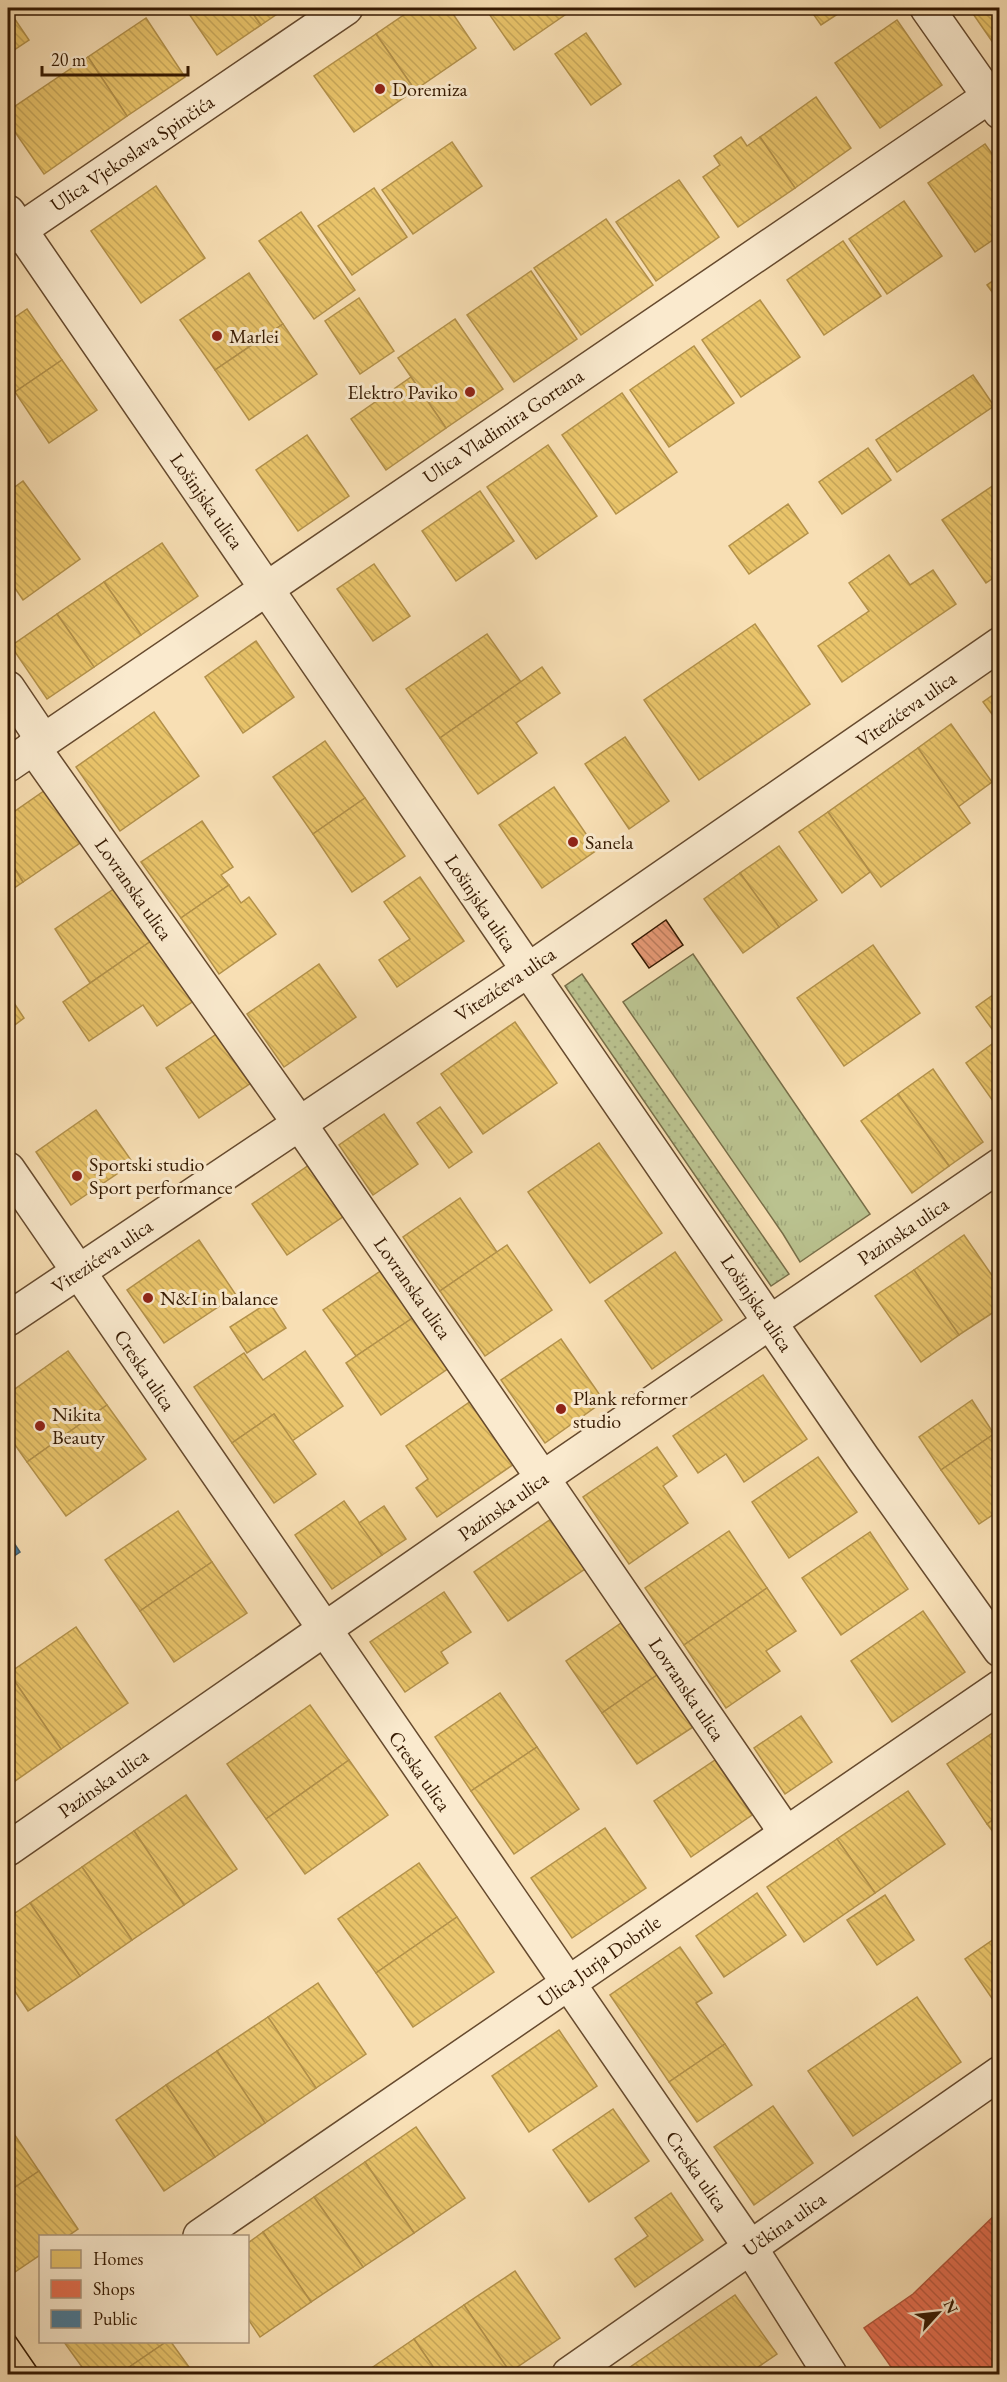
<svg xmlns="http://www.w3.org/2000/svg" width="1007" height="2382" font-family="'EB Garamond',serif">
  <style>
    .grass { fill: url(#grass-dots); stroke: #786e48; stroke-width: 1.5 }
    .park { fill: url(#park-tufts); stroke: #786e48; stroke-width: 1.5 }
    .homes { fill: url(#homes-back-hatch); stroke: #b3914a; stroke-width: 1.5 }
    .shops { fill: url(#shops-back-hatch); stroke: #b25539; stroke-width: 1.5 }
    .public { fill: url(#public-back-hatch); stroke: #405e6e; stroke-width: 1.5 }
    .building { fill: url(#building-back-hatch); stroke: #351901; stroke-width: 1.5 }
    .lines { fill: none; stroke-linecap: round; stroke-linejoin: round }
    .minor-casing { stroke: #664a2e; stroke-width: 36 }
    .minor { stroke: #faeace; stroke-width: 33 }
    .tram { stroke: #351901; stroke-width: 1.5 }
    .poi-dot { fill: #8f2418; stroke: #faeace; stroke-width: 2 }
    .labels { text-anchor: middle; stroke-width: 6; stroke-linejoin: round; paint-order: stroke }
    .poi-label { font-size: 20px; fill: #351901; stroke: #faeace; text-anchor: start }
    .street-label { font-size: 20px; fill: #351901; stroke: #faeace }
  </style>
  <defs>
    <pattern id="grass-dots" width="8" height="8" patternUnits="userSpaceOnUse" patternTransform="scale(1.5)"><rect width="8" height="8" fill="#bac28f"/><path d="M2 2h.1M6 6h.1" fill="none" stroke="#a0a67a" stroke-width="1.8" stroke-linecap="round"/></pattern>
    <pattern id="park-tufts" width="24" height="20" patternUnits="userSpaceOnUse" patternTransform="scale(1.5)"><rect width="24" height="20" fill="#bac28f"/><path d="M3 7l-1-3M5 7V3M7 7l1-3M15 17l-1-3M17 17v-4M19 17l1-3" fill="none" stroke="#a0a67a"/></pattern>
    <pattern id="homes-back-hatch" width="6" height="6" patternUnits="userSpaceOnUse" patternTransform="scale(1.5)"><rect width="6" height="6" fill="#e9c46a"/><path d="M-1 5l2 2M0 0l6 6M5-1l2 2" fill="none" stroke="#c8a85a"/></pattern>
    <pattern id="shops-back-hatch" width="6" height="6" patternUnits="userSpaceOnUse" patternTransform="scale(1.5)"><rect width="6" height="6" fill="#e76f51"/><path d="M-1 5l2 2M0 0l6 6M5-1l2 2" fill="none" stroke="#bc5a41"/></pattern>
    <pattern id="public-back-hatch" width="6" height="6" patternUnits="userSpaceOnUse" patternTransform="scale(1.5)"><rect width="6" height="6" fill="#457b9d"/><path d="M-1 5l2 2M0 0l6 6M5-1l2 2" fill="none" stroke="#3a647e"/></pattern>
    <pattern id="building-back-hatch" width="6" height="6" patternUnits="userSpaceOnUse" patternTransform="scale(1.5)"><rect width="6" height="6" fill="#e49874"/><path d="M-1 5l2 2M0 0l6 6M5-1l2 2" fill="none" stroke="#ba7b5d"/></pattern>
  </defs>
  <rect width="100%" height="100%" fill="#f8dfb4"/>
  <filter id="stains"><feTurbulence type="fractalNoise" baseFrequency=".00333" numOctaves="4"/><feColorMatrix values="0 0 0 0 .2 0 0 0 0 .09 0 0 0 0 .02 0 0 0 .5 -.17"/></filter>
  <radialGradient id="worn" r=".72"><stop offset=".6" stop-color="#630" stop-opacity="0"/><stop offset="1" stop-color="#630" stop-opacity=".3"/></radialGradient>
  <!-- grass -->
  <polygon class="grass" points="582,974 789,1274 771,1286 565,986"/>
  <!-- park -->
  <polygon class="park" points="693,954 870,1214 800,1262 783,1234 623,1002"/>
  <!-- homes -->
  <g class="homes">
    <polygon points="185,8 249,8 261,25 217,55"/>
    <polygon points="249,8 286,8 261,25"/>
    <polygon points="414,8 449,8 476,48 415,90 376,34"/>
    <polygon points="485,8 575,8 514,50"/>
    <polygon points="809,8 847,8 821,25"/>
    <polygon points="969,8 1000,8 1000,45 996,47"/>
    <polygon points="8,9 29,40 8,54"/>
    <polygon points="146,18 185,77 127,116 88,57"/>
    <polygon points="897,20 942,85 880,128 835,63"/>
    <polygon points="586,33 621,84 591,105 555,54"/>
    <polygon points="376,34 415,90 354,132 314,76"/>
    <polygon points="88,57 127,116 44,174 8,122 8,111"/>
    <polygon points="816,97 851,148 795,188 760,137"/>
    <polygon points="741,137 747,146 760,137 795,188 738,227 703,177 720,165 714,156"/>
    <polygon points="452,142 482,186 413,234 382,190"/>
    <polygon points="985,144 1000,165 1000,235 975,252 928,183"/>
    <polygon points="679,180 719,237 656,281 616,222"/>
    <polygon points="156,186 205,258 141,303 91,231"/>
    <polygon points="374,188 407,237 352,275 318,226"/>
    <polygon points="904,201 942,256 887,294 849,239"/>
    <polygon points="301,212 355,290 314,319 259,241"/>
    <polygon points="606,219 653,285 581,335 534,268"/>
    <polygon points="843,241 881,296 824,335 787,280"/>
    <polygon points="531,271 577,339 514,382 467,315"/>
    <polygon points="249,273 283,324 215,370 180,320"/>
    <polygon points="1000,276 1000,303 987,285"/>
    <polygon points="359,298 394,351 360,374 325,321"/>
    <polygon points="760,300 800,357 741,397 702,340"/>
    <polygon points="27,309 62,360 15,392 8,381 8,322"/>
    <polygon points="455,319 503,389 446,428 398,358"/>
    <polygon points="283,324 317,374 249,420 215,370"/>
    <polygon points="694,346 734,403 669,447 630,390"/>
    <polygon points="62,360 97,410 49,443 15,392"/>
    <polygon points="973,375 994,406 897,472 876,440"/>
    <polygon points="411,377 446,428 386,470 351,419"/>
    <polygon points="622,393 677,472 616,514 562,435"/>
    <polygon points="307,435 349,496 298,531 256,470"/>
    <polygon points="548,445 597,516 536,559 487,487"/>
    <polygon points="868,448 891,480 842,514 819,482"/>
    <polygon points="23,481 80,559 23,600 8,578 8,492"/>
    <polygon points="1000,481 1000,573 986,583 942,520"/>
    <polygon points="480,491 514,541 456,581 422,531"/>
    <polygon points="788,504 808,533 749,574 729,546"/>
    <polygon points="162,543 198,596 141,635 104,582"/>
    <polygon points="889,555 910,585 933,570 956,604 842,682 818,646 869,611 849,583"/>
    <polygon points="374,564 410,616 373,641 337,589"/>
    <polygon points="104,582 141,635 94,667 57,614"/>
    <polygon points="57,614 94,667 47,699 11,646"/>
    <polygon points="755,624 810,704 699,780 644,700"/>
    <polygon points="487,634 521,682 440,738 406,689"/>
    <polygon points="256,641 294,697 243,733 205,677"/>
    <polygon points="542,667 560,693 516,723 537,753 478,794 440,738"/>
    <polygon points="1000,690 1000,725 983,702"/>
    <polygon points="154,712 199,776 120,831 76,767"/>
    <polygon points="951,724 992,782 958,807 918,748"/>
    <polygon points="625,737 669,801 629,829 585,764"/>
    <polygon points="325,741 365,798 313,834 273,777"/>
    <polygon points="918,748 970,823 881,887 828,812"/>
    <polygon points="51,786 86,839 23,882 8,858 8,816"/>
    <polygon points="554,787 597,850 542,888 499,825"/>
    <polygon points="365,798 405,856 352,892 313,834"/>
    <polygon points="828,812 870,872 842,893 799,832"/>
    <polygon points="202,821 233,867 221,875 229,885 181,918 141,862"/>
    <polygon points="779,846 817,900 779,927 740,873"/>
    <polygon points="8,858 23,882 8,892"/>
    <polygon points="740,873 779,927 743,953 704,899"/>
    <polygon points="420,877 464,941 397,987 379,960 410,939 384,902"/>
    <polygon points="229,885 241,903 249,897 276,934 219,974 181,918"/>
    <polygon points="118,886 154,939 90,983 55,929"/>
    <polygon points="154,939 195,1000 157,1026 143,1005 89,1041 63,1002"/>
    <polygon points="873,945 920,1013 844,1066 797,998"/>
    <polygon points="319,964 356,1017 284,1067 247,1014"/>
    <polygon points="1000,990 1000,1040 976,1007"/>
    <polygon points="8,994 24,1018 8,1030"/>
    <polygon points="515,1022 557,1083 483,1134 441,1074"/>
    <polygon points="218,1033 251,1083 199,1118 166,1068"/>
    <polygon points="999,1039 1000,1040 1000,1111 966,1063"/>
    <polygon points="933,1069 983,1142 949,1166 898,1094"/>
    <polygon points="898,1094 949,1166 912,1193 861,1121"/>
    <polygon points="440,1107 472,1152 449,1168 417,1123"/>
    <polygon points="96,1110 133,1163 71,1205 36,1152"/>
    <polygon points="384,1114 418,1164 373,1195 339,1145"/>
    <polygon points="599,1143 662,1233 590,1283 528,1192"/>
    <polygon points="309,1165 344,1216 287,1255 252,1204"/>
    <polygon points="460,1198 497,1252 440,1291 403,1237"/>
    <polygon points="964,1235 1000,1287 1000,1308 959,1335 914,1270"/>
    <polygon points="199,1240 236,1295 164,1343 127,1290"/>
    <polygon points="507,1245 552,1310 485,1356 440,1291"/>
    <polygon points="675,1252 722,1320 652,1369 605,1301"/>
    <polygon points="382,1270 414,1317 356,1356 323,1310"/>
    <polygon points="914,1270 959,1335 921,1362 875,1296"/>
    <polygon points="269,1302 286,1328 247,1353 230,1327"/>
    <polygon points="414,1317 449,1368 381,1415 346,1363"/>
    <polygon points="561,1339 604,1401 545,1443 501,1380"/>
    <polygon points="68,1351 107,1405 27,1462 8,1435 8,1394"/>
    <polygon points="305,1351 343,1406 292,1441 274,1414 232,1443 194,1387 244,1353 263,1380"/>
    <polygon points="763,1375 807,1439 744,1482 726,1454 698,1473 673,1436"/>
    <polygon points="972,1400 994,1434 941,1470 919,1437"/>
    <polygon points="471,1401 514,1464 437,1517 416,1488 428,1479 406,1446"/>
    <polygon points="107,1405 146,1459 66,1516 27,1462"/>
    <polygon points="274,1414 316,1474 274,1503 232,1443"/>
    <polygon points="994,1434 1000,1441 1000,1510 979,1524 941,1470"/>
    <polygon points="657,1447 677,1476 663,1486 688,1523 629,1564 583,1497"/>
    <polygon points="818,1457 857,1512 789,1558 752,1502"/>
    <polygon points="344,1501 382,1555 332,1589 295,1535"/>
    <polygon points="384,1506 406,1539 382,1555 359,1523"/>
    <polygon points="178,1511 212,1562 140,1611 105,1560"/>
    <polygon points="551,1519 585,1569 508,1621 474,1572"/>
    <polygon points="729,1531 767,1588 684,1645 645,1588"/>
    <polygon points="870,1532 908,1589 841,1635 802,1578"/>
    <polygon points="212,1562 247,1613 174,1662 140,1611"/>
    <polygon points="767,1588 796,1631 766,1651 780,1671 726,1708 684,1645"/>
    <polygon points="444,1592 471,1632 441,1652 448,1663 405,1692 370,1642"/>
    <polygon points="923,1611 965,1672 892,1722 851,1661"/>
    <polygon points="621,1623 657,1675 602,1713 566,1661"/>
    <polygon points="76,1627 128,1703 61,1749 9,1673"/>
    <polygon points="9,1673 61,1749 8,1786 8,1674"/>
    <polygon points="657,1675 693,1727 637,1764 602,1713"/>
    <polygon points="500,1693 537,1747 471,1791 435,1737"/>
    <polygon points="310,1705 349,1760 266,1819 227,1764"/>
    <polygon points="801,1716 832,1762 785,1794 754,1748"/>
    <polygon points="1000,1728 1000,1815 987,1824 947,1764"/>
    <polygon points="537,1747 579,1809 514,1854 471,1791"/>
    <polygon points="349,1760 388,1815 305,1874 266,1819"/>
    <polygon points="715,1760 752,1815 691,1857 654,1801"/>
    <polygon points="908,1791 945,1844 875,1893 837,1839"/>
    <polygon points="186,1795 237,1869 184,1905 134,1831"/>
    <polygon points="1000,1815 1000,1841 987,1824"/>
    <polygon points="605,1828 646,1888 572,1938 531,1878"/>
    <polygon points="134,1831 184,1905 132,1940 82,1867"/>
    <polygon points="837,1839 875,1893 804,1942 767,1887"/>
    <polygon points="419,1863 457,1917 376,1973 338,1919"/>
    <polygon points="82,1867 132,1940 80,1976 30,1903"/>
    <polygon points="757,1893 786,1935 724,1977 696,1936"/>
    <polygon points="885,1895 914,1940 877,1965 847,1920"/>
    <polygon points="30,1903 80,1976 28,2011 8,1981 8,1918"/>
    <polygon points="457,1917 494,1972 413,2027 376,1973"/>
    <polygon points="1000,1935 1000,2010 965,1959"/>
    <polygon points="680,1947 712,1993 696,2003 725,2044 669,2082 610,1995"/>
    <polygon points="318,1983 366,2054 316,2088 268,2017"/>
    <polygon points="917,1997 961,2062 853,2136 808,2071"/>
    <polygon points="268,2017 316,2088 265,2123 217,2051"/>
    <polygon points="559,2030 597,2086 529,2132 492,2076"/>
    <polygon points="725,2044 752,2085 697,2122 669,2082"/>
    <polygon points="217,2051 265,2123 215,2157 166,2085"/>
    <polygon points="166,2085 215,2157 164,2191 116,2120"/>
    <polygon points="773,2106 813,2163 754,2205 714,2147"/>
    <polygon points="613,2109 649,2161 589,2202 553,2150"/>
    <polygon points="8,2125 39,2171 8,2192"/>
    <polygon points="416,2127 465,2198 414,2233 365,2162"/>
    <polygon points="365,2162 414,2233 363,2267 314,2197"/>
    <polygon points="39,2171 78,2229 68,2236 40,2236 40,2255 15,2272 8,2261 8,2192"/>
    <polygon points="671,2193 703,2240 635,2287 615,2259 648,2236 635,2218"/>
    <polygon points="314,2197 363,2267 311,2302 263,2232"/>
    <polygon points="263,2232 311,2302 260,2337 248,2319 248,2243"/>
    <polygon points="515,2271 560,2338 510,2372 464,2305"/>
    <polygon points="735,2295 777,2354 748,2374 620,2374"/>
    <polygon points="464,2305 510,2372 507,2374 438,2374 414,2339"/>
    <polygon points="414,2339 438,2374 365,2374 364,2373"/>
    <polygon points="64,2342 166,2342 119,2374 87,2374"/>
    <polygon points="166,2342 171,2342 194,2374 119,2374"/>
  </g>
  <!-- shops -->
  <polygon class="shops" points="1000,2210 1000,2374 896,2374 864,2328 913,2294"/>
  <!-- public -->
  <polygon class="public" points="8,1534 20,1552 8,1560"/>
  <!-- building -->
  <polygon class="building" points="666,920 683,945 649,968 632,944"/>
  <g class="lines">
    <!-- minor casing -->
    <g class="minor-casing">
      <g id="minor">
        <polyline points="927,8 1000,112"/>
        <polyline points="8,212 863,1458 1000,1650"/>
        <polyline points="8,238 346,8"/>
        <polyline points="8,688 43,740"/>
        <polyline points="33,747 299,1123 786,1833"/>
        <polyline points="8,765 1000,89"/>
        <polyline points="8,1169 750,2247 830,2374"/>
        <polyline points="8,1319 527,971 1000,644"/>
        <polyline points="8,1849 544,1477 1000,1165"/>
        <polyline points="200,2236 1000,1687"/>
        <polyline points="569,2374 1000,2073"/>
      </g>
    </g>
    <!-- minor -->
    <use href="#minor" class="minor"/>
    <!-- tram -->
    <polyline class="tram" points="8,2326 41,2374"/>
  </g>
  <!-- markers -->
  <g class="poi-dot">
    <circle cx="380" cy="89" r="6"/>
    <circle cx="217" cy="336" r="6"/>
    <circle cx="470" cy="392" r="6"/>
    <circle cx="573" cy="842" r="6"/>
    <circle cx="77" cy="1176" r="6"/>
    <circle cx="148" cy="1298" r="6"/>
    <circle cx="561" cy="1409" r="6"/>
    <circle cx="40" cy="1426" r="6"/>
  </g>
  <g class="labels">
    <!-- poi labels -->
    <g class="poi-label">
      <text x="392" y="96">Doremiza</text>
      <text x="229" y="343">Marlei</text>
      <text x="458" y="399" text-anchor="end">Elektro Paviko</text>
      <text x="585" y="849">Sanela</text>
      <text x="89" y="1171">Sportski studio<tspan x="89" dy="23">Sport performance</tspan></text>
      <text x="160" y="1305">N&amp;I in balance</text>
      <text x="573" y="1405">Plank reformer<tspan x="573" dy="23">studio</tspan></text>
      <text x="52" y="1421">Nikita<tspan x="52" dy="23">Beauty</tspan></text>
    </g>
    <!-- street labels -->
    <g class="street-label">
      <text transform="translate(132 153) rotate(-34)" y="7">Ulica Vjekoslava Spinčića</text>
      <text transform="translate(503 426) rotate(-34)" y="7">Ulica Vladimira Gortana</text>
      <text transform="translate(207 501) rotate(55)" y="7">Lošinjska ulica</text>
      <text transform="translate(906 709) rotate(-35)" y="7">Vitezićeva ulica</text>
      <text transform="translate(134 889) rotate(55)" y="7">Lovranska ulica</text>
      <text transform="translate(481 903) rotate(56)" y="7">Lošinjska ulica</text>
      <text transform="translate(505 984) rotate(-34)" y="7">Vitezićeva ulica</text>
      <text transform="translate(903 1231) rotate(-34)" y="7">Pazinska ulica</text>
      <text transform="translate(102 1256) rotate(-34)" y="7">Vitezićeva ulica</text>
      <text transform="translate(413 1288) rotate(55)" y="7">Lovranska ulica</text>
      <text transform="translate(757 1303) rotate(56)" y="7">Lošinjska ulica</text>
      <text transform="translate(145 1370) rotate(56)" y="7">Creska ulica</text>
      <text transform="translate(503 1506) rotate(-35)" y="7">Pazinska ulica</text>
      <text transform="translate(687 1689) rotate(56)" y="7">Lovranska ulica</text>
      <text transform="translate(420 1771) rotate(55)" y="7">Creska ulica</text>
      <text transform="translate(103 1783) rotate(-35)" y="7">Pazinska ulica</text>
      <text transform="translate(599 1961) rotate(-35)" y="7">Ulica Jurja Dobrile</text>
      <text transform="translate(697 2171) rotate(55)" y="7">Creska ulica</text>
      <text transform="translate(784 2224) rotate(-35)" y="7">Učkina ulica</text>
    </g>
  </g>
  <!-- margin -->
  <rect width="1007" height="2382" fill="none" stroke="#f8dfb4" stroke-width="30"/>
  <rect x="9" y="9" width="989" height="2364" fill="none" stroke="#351901" stroke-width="3"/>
  <rect x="15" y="15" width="977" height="2352" fill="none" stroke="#351901" stroke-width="1.5"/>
  <!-- legend -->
  <rect x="39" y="2235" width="210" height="108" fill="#faeace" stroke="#ab967c" stroke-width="1.5"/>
  <rect x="51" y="2250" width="30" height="18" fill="#e9c46a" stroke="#ab967c" stroke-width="1.5"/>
  <text x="93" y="2265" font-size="18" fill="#351901">Homes</text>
  <rect x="51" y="2280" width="30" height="18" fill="#e76f51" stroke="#ab967c" stroke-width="1.5"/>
  <text x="93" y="2295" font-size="18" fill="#351901">Shops</text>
  <rect x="51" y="2310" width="30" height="18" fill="#457b9d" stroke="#ab967c" stroke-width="1.5"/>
  <text x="93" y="2325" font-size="18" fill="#351901">Public</text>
  <!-- north arrow -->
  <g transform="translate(938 2313) rotate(63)" stroke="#faeace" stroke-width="4.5" paint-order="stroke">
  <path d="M0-4.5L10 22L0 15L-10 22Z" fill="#351901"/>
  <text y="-9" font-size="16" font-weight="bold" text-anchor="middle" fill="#351901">N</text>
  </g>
  <!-- scale -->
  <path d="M42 66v9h146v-9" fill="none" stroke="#351901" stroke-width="3"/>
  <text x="51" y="66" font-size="18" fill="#351901" stroke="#faeace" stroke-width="4.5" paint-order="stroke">20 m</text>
  <rect width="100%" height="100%" filter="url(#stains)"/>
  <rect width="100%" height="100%" fill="url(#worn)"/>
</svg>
